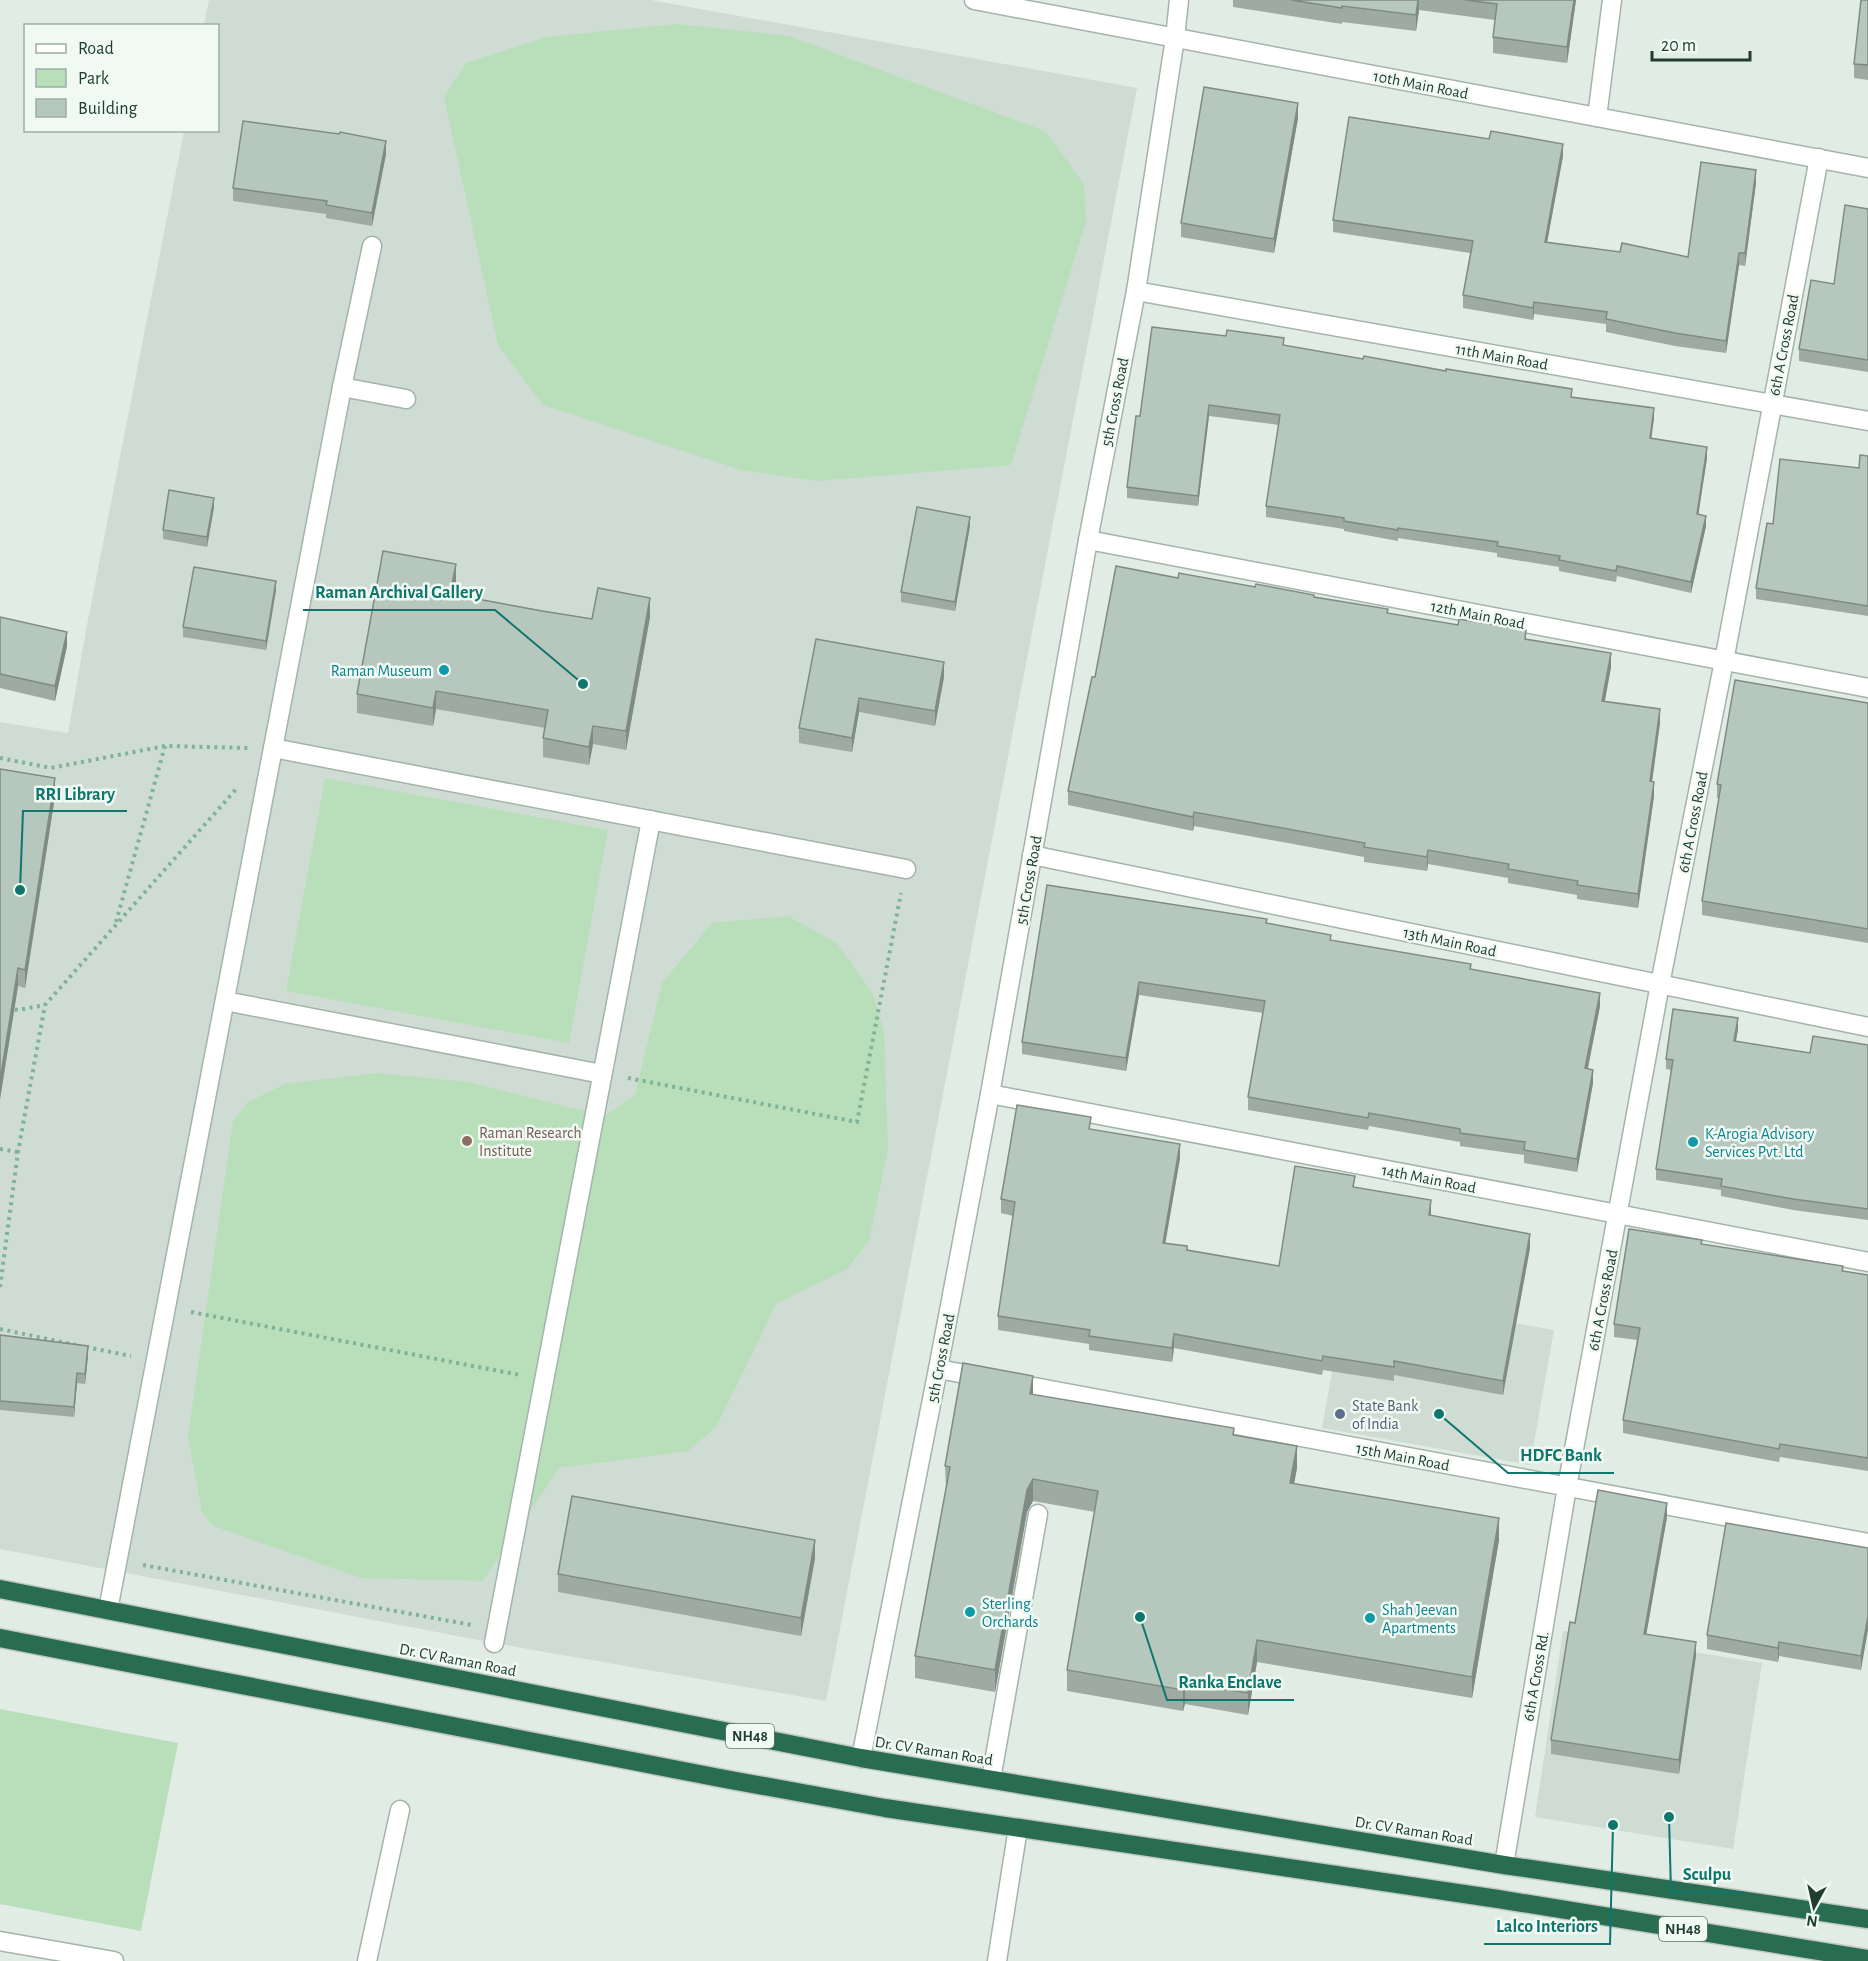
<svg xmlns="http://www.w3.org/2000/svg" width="1868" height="1961" font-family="'Alegreya Sans',sans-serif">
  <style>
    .built { fill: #cfdcd3 }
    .green { fill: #b8dfba }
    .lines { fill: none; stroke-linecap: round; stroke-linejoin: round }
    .minor-casing { stroke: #a3b4ab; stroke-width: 21 }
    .highway-casing { stroke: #c1c9c5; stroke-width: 21 }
    .path { stroke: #7fb297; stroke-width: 4; stroke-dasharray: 3 4.5; stroke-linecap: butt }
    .minor { stroke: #fff; stroke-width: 18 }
    .highway { stroke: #296d50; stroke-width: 18 }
    .wall { fill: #9daba3 }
    .shaded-wall { fill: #7f8b84 }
    .building { fill: #b6c7bd; stroke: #7f8b84; stroke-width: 1.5 }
    .culture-dot { fill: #0f9aa8; stroke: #f1f9f3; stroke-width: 2 }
    .education-dot { fill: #8d6e63; stroke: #f1f9f3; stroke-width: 2 }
    .service-dot { fill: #5c6f8a; stroke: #f1f9f3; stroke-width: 2 }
    .labels { text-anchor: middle; stroke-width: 5; stroke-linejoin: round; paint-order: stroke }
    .shield { fill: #f1f9f3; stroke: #5f766a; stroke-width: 1.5 }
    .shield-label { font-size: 15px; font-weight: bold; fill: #203e2f }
    .street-label { font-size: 16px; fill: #203e2f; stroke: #f1f9f3 }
    .culture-label { font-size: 16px; fill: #0d838f; stroke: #f1f9f3; text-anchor: start }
    .education-label { font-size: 16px; fill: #785e54; stroke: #f1f9f3; text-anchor: start }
    .service-label { font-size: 16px; fill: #4e5e75; stroke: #f1f9f3; text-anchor: start }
    .leader { fill: none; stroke: #0f766e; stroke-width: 2 }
    .callout-dot { fill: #0f766e; stroke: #f1f9f3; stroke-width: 2 }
    .callout-label { font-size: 18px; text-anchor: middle; font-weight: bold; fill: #0f766e; stroke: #f1f9f3; stroke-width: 5; stroke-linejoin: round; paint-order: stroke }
  </style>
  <rect width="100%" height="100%" fill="#e1ece5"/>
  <!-- built -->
  <g class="built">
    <polygon points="209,0 651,0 1137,88 826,1701 494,1643 0,1549 0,722 68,733 87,625 184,131 218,130 218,26 204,25"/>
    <polygon points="1346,1293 1554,1330 1530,1465 1322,1428"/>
    <polygon points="1563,1631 1762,1663 1733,1849 1535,1817"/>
  </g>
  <!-- green -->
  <g class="green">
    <polygon points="677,24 789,36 1045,131 1084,184 1086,221 1011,465 816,481 741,470 543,405 498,345 444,97 466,63 546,37"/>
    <polygon points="325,778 608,830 569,1043 286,991"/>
    <polygon points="788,916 837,943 873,994 884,1031 888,1149 869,1241 846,1270 777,1303 716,1427 688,1451 559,1468 483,1581 361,1578 213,1526 202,1512 188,1437 233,1121 248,1102 285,1084 377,1073 468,1082 605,1116 635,1095 662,983 712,923"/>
    <polygon points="0,1709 178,1743 141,1931 0,1904"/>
  </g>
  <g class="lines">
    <!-- minor casing -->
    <g class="minor-casing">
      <g id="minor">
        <polyline points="974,0 1868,168"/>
        <polyline points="1597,117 1612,0"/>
        <polyline points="1136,291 1868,421"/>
        <polyline points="342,387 406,399"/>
        <polyline points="1088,540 1868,688"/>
        <polyline points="273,748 342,387 372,246"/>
        <polyline points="1032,855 1868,1027"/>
        <polyline points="225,1001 602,1074"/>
        <polyline points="990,1094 1868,1262"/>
        <polyline points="938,1369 1868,1543"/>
        <polyline points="108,1610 273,748 906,869"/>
        <polyline points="494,1643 651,820"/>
        <polyline points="861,1758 938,1369 990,1094 1088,540 1136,291 1175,38 1179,0"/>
        <polyline points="991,1779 1038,1514"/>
        <polyline points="1504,1865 1567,1487 1660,984 1724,661 1819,158"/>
        <polyline points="0,1941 114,1961"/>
        <polyline points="367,1961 400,1810"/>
        <polyline points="997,1961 1018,1828"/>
      </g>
    </g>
    <!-- highway casing -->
    <g class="highway-casing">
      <g id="highway">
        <polyline points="0,1589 861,1758 1504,1865 1868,1919"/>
        <polyline points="0,1638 725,1779 885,1808 1498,1899 1868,1959"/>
      </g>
    </g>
    <!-- path -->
    <g class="path">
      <polyline points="0,758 51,768 165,746 248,748"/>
      <polyline points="116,922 165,746"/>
      <polyline points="0,1007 18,1010 45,1005"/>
      <polyline points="628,1078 857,1122 901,893"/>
      <polyline points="0,1149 18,1152"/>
      <polyline points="0,1287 18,1152 45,1005 238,787"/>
      <polyline points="191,1312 520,1375"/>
      <polyline points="0,1329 76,1345"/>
      <polyline points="86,1347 131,1356"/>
      <polyline points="143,1565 472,1625"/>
    </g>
    <!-- minor -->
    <use href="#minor" class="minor"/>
    <!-- highway -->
    <use href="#highway" class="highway"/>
  </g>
  <!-- wall -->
  <g class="wall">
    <polygon points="1233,0 1576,0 1567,63 1493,53 1493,37 1495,20 1419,10 1416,31 1342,22 1342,24 1233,7"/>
    <polygon points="1868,0 1868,80 1854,78 1854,64"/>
    <polygon points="1298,118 1274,253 1181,237 1181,223"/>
    <polygon points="386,154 372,226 326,218 326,214 233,201 233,188"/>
    <polygon points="1563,156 1547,242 1620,252 1688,257 1756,183 1745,266 1739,265 1726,353 1675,346 1606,332 1606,324 1534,314 1533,320 1463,308 1463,295 1470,253 1333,232 1333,220"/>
    <polygon points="1868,209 1868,372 1799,361 1799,349 1834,284"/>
    <polygon points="1284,345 1572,397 1654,418 1651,438 1707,458 1698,514 1706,526 1691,593 1617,576 1616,582 1559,571 1559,567 1497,557 1497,553 1398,538 1398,541 1344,531 1344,529 1266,517 1266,506 1279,425 1209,416 1198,506 1127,498 1127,487 1140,416"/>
    <polygon points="1868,456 1868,616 1756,599 1756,588 1773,524 1859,468"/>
    <polygon points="214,507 207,547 163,539 163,530"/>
    <polygon points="970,526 955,611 901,602 901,592"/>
    <polygon points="1178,578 1314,597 1388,614 1526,639 1611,667 1605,701 1660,723 1652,782 1654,796 1638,908 1577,899 1577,895 1508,883 1508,878 1428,864 1427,871 1364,862 1364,857 1194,826 1193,831 1068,805 1068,791 1095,677"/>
    <polygon points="456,582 454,595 592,619 650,617 626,750 593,744 589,765 543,757 543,738 545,728 436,709 433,726 357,713 357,694"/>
    <polygon points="276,590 266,650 183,637 183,627"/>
    <polygon points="0,617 67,646 55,701 0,688"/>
    <polygon points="816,639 944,677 935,726 859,712 852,752 799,743 799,728"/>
    <polygon points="1868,703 1868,943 1702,915 1702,901 1719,799 1717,798 1717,784"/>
    <polygon points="0,769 55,796 25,988 18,986 0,1099"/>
    <polygon points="1047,885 1267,923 1331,940 1471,969 1600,1006 1588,1069 1593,1083 1577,1172 1524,1163 1524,1155 1460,1146 1460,1142 1369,1126 1368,1130 1248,1110 1248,1097 1263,1013 1139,995 1126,1071 1022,1054 1022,1042"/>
    <polygon points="1738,1029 1736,1041 1810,1053 1868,1045 1868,1220 1793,1210 1721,1196 1721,1190 1656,1180 1656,1169 1671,1070 1666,1069 1666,1059"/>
    <polygon points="1091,1129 1180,1158 1165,1243 1187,1250 1279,1266 1355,1187 1431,1216 1530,1248 1503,1395 1394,1375 1394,1381 1323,1370 1322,1375 1174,1348 1172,1362 1089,1350 1089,1344 998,1330 998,1316 1013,1216 1001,1213 1001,1199"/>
    <polygon points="1702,1245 1868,1275 1868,1471 1780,1457 1779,1462 1623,1433 1623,1420 1637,1340 1614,1337 1614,1324"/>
    <polygon points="0,1335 88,1356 85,1384 77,1383 74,1417 0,1410"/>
    <polygon points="1033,1395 1234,1435 1297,1468 1294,1484 1499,1540 1472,1698 1257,1662 1248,1715 1185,1704 1183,1711 1067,1691 1067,1670 1095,1512 1033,1501 1027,1512 995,1692 915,1678 915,1656 946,1488 945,1466"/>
    <polygon points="1667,1517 1646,1634 1696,1656 1679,1774 1551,1754 1551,1740 1575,1623"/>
    <polygon points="1868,1548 1861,1670 1779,1656 1778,1662 1707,1649 1707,1635"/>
    <polygon points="815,1558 801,1636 558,1592 558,1574"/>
  </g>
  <!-- shaded-wall -->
  <g class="shaded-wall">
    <polygon points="1418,0 1419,0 1419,10 1416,31 1416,15"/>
    <polygon points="1574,0 1576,0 1567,63 1567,47"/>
    <polygon points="1298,103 1298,118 1274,253 1274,239"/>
    <polygon points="386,141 386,154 372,226 372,213"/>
    <polygon points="1563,144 1563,156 1545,254 1545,242"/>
    <polygon points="1756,170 1756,183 1745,266 1745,253"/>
    <polygon points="1739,253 1739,265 1726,353 1726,341"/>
    <polygon points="1534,302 1534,314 1533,320 1533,308"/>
    <polygon points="1209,405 1209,416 1198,506 1198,496"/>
    <polygon points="1654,408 1654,418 1650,449 1650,438"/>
    <polygon points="1707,447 1707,458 1697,524 1697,514"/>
    <polygon points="214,498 214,507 207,547 207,537"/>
    <polygon points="1706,516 1706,526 1691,593 1691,582"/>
    <polygon points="970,517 970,526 955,611 955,602"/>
    <polygon points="456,564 456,582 450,613 450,594"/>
    <polygon points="276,581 276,590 266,650 266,641"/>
    <polygon points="650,598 650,617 626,750 626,731"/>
    <polygon points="67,632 67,646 55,701 55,686"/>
    <polygon points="1611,653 1611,667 1602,715 1602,701"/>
    <polygon points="944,662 944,677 935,726 935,711"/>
    <polygon points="436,691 436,709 433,726 433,708"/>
    <polygon points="859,698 859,712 852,752 852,738"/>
    <polygon points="1660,709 1660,723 1650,796 1650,781"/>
    <polygon points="593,726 593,744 589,765 589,747"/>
    <polygon points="55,778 55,796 25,988 25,970"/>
    <polygon points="1654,782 1654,796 1638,908 1638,894"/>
    <polygon points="1194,812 1194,826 1193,831 1193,817"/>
    <polygon points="1428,850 1428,864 1427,871 1427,857"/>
    <polygon points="18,968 18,986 0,1099 0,1081"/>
    <polygon points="1139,982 1139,995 1126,1071 1126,1058"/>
    <polygon points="1600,993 1600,1006 1585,1081 1585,1068"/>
    <polygon points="1738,1018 1738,1029 1734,1051 1734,1041"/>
    <polygon points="1593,1070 1593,1083 1577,1172 1577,1159"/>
    <polygon points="1180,1144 1180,1158 1163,1257 1163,1243"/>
    <polygon points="1431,1200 1431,1214 1429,1229 1429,1215"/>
    <polygon points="1530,1234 1530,1248 1503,1395 1503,1381"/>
    <polygon points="1174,1334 1174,1348 1172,1362 1172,1348"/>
    <polygon points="88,1346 88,1356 85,1384 85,1374"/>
    <polygon points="77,1373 77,1383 74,1417 74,1407"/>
    <polygon points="1033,1376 1033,1398 1030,1394"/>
    <polygon points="1297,1446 1297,1468 1290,1505 1290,1483"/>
    <polygon points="1033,1479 1033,1501 1027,1512 995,1692 995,1670 1027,1490"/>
    <polygon points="1667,1503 1667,1517 1644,1648 1644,1634"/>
    <polygon points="1499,1518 1499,1540 1472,1698 1472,1677"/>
    <polygon points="815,1540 815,1558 801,1636 801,1618"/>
    <polygon points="1868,1616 1868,1630 1861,1670 1861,1656"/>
    <polygon points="1257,1640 1257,1662 1248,1715 1248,1693"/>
    <polygon points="1696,1642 1696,1656 1679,1774 1679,1760"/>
    <polygon points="1779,1642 1779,1656 1778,1662 1778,1648"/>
    <polygon points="1185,1683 1185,1704 1183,1711 1183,1690"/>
  </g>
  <!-- building -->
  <g class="building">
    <polygon points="1291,0 1418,0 1416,15 1342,6 1342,8"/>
    <polygon points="1465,0 1574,0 1567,47 1493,37 1497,4"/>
    <polygon points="1861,0 1868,0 1868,65 1854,64"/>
    <polygon points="1204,87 1298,103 1274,239 1181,223"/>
    <polygon points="1349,117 1489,139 1491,131 1563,144 1545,242 1620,252 1622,243 1688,257 1701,162 1756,170 1745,253 1739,253 1726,341 1675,333 1606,319 1607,312 1534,302 1533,308 1463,295 1473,241 1333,220"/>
    <polygon points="243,121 339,134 340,132 386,141 372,213 326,205 327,201 233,188"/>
    <polygon points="1845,205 1868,209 1868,360 1799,349 1811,280 1834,284"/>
    <polygon points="1152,327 1226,336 1227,330 1284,338 1283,345 1363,359 1364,356 1446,371 1446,369 1572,389 1571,397 1654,408 1650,438 1707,447 1697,514 1706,516 1691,582 1617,566 1616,571 1559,560 1560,556 1497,546 1498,542 1398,528 1398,530 1344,521 1344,518 1266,506 1280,415 1209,405 1198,496 1127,487 1136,416 1140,416"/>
    <polygon points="1860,455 1868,456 1868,606 1756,588 1767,523 1773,524 1780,459 1859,468"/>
    <polygon points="169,490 214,498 207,537 163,530"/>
    <polygon points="917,507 970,517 955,602 901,592"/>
    <polygon points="383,551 456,564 450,594 542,611 592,619 598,588 650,598 626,731 593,726 589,747 543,738 548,710 436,691 433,708 357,694"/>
    <polygon points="1116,566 1178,578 1179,573 1255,587 1256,584 1314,595 1314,597 1388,609 1387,613 1458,625 1459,619 1526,630 1525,639 1611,653 1602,701 1660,709 1650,781 1654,782 1638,894 1577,885 1578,881 1508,869 1509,864 1428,850 1427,857 1364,847 1365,843 1194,812 1193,817 1068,791 1092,677 1095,677"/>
    <polygon points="194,567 276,581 266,641 183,627"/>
    <polygon points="0,617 67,632 55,686 0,674"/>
    <polygon points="816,639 944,662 935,711 859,698 852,738 799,728"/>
    <polygon points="1735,680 1868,703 1868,929 1702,901 1721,785 1717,784"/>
    <polygon points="0,769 55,778 25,970 18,968 0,1081"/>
    <polygon points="1047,885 1267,919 1266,923 1331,935 1330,940 1471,964 1470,969 1600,993 1585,1068 1593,1070 1577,1159 1524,1150 1525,1142 1460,1133 1460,1129 1369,1113 1368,1118 1248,1097 1265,1001 1139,982 1126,1058 1022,1042"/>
    <polygon points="1673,1009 1738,1018 1734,1041 1810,1053 1813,1036 1868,1045 1868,1209 1793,1199 1721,1186 1722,1179 1656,1169 1673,1060 1666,1059"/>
    <polygon points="1017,1105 1091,1117 1089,1129 1180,1144 1163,1243 1187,1246 1187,1250 1279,1266 1295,1166 1355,1176 1353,1187 1431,1200 1429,1215 1530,1234 1503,1381 1394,1361 1394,1367 1323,1356 1322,1361 1174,1334 1172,1348 1089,1336 1090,1330 998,1316 1015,1202 1001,1199"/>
    <polygon points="1629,1229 1702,1240 1701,1244 1843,1266 1842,1271 1868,1275 1868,1458 1780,1444 1779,1449 1623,1420 1640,1328 1614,1324"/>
    <polygon points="0,1335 88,1346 85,1374 77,1373 74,1407 0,1401"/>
    <polygon points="963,1363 1033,1376 1030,1394 1234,1428 1233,1435 1297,1446 1290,1483 1499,1518 1472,1677 1257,1640 1248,1693 1185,1683 1183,1690 1067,1670 1098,1491 1033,1479 1027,1490 995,1670 915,1656 950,1467 945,1466"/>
    <polygon points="1598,1490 1667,1503 1644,1634 1696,1642 1679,1760 1551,1740 1570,1622 1575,1623"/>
    <polygon points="572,1496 815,1540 801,1618 558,1574"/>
    <polygon points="1726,1523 1868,1548 1868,1616 1861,1656 1779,1642 1778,1648 1707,1635"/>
  </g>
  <!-- markers -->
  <g class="culture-dot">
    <circle cx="444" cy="670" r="6"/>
    <circle cx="1693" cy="1142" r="6"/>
    <circle cx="970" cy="1612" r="6"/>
    <circle cx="1370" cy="1618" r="6"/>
  </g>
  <circle class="education-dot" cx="467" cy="1141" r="6"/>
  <circle class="service-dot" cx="1340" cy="1414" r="6"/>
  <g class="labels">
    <!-- shield labels -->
    <g class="shield">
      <rect x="726" y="1724" width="48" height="24" rx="4.5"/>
      <rect x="1659" y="1917" width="48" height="24" rx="4.5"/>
    </g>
    <g class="shield-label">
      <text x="750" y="1741">NH48</text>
      <text x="1683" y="1934">NH48</text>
    </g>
    <!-- street labels -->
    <g class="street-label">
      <text transform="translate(1421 84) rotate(11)" y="6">10th Main Road</text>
      <text transform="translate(1783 345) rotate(-79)" y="6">6th A Cross Road</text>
      <text transform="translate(1502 356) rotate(10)" y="6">11th Main Road</text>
      <text transform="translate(1114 402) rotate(-79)" y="6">5th Cross Road</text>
      <text transform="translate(1478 614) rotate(11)" y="6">12th Main Road</text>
      <text transform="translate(1692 822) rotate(-79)" y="6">6th A Cross Road</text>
      <text transform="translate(1028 880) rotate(-80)" y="6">5th Cross Road</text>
      <text transform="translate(1450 941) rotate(12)" y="6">13th Main Road</text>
      <text transform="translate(1429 1178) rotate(11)" y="6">14th Main Road</text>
      <text transform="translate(1602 1300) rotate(-79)" y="6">6th A Cross Road</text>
      <text transform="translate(940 1358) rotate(-79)" y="6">5th Cross Road</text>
      <text transform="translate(1403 1456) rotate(11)" y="6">15th Main Road</text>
      <text transform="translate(458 1659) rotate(11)" y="6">Dr. CV Raman Road</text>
      <text transform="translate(1535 1676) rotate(-80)" y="6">6th A Cross Rd.</text>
      <text transform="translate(934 1750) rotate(9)" y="6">Dr. CV Raman Road</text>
      <text transform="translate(1414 1830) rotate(9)" y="6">Dr. CV Raman Road</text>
    </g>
    <!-- culture labels -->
    <g class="culture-label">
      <text x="432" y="676" text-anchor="end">Raman Museum</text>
      <text x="1705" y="1139">K-Arogia Advisory<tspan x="1705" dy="18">Services Pvt. Ltd</tspan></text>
      <text x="982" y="1609">Sterling<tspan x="982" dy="18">Orchards</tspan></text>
      <text x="1382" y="1615">Shah Jeevan<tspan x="1382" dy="18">Apartments</tspan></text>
    </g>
    <!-- education labels -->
    <g class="education-label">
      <text x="479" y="1138">Raman Research<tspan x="479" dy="18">Institute</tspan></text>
    </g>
    <!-- service labels -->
    <g class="service-label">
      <text x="1352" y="1411">State Bank<tspan x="1352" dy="18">of India</tspan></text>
    </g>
  </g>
  <!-- callouts -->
  <path class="leader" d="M583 684L495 610H303M20 890L23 811H127M1439 1414L1508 1473H1614M1140 1617L1167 1700H1294M1669 1817L1671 1892H1743M1613 1825L1610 1944H1484"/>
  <g class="callout-dot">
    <circle cx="583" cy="684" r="6"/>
    <circle cx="20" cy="890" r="6"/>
    <circle cx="1439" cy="1414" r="6"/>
    <circle cx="1140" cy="1617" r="6"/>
    <circle cx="1669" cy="1817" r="6"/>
    <circle cx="1613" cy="1825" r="6"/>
  </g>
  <g class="callout-label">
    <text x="399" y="598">Raman Archival Gallery</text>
    <text x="75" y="800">RRI Library</text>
    <text x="1561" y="1461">HDFC Bank</text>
    <text x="1230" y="1688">Ranka Enclave</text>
    <text x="1707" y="1880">Sculpu</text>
    <text x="1547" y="1932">Lalco Interiors</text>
  </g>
  <!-- legend -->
  <rect x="24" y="24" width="195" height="108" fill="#f1f9f3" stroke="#9daea5" stroke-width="1.5"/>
  <rect x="36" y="44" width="30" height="9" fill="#ffffff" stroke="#9daea5" stroke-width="1.5"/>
  <text x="78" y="54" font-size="18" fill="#203e2f">Road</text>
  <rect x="36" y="69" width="30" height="18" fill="#b8dfba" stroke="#9daea5" stroke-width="1.5"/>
  <text x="78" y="84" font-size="18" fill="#203e2f">Park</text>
  <rect x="36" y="99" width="30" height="18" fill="#b6c7bd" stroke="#9daea5" stroke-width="1.5"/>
  <text x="78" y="114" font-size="18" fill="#203e2f">Building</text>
  <!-- north arrow -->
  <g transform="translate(1814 1907) rotate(188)" stroke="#f1f9f3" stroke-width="4.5" paint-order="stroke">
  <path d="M0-4.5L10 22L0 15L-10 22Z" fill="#203e2f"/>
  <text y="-9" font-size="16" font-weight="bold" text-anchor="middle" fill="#203e2f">N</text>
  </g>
  <!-- scale -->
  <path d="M1652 51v9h98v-9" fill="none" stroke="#203e2f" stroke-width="3"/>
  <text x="1661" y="51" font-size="18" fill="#203e2f" stroke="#f1f9f3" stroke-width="4.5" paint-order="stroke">20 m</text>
</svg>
